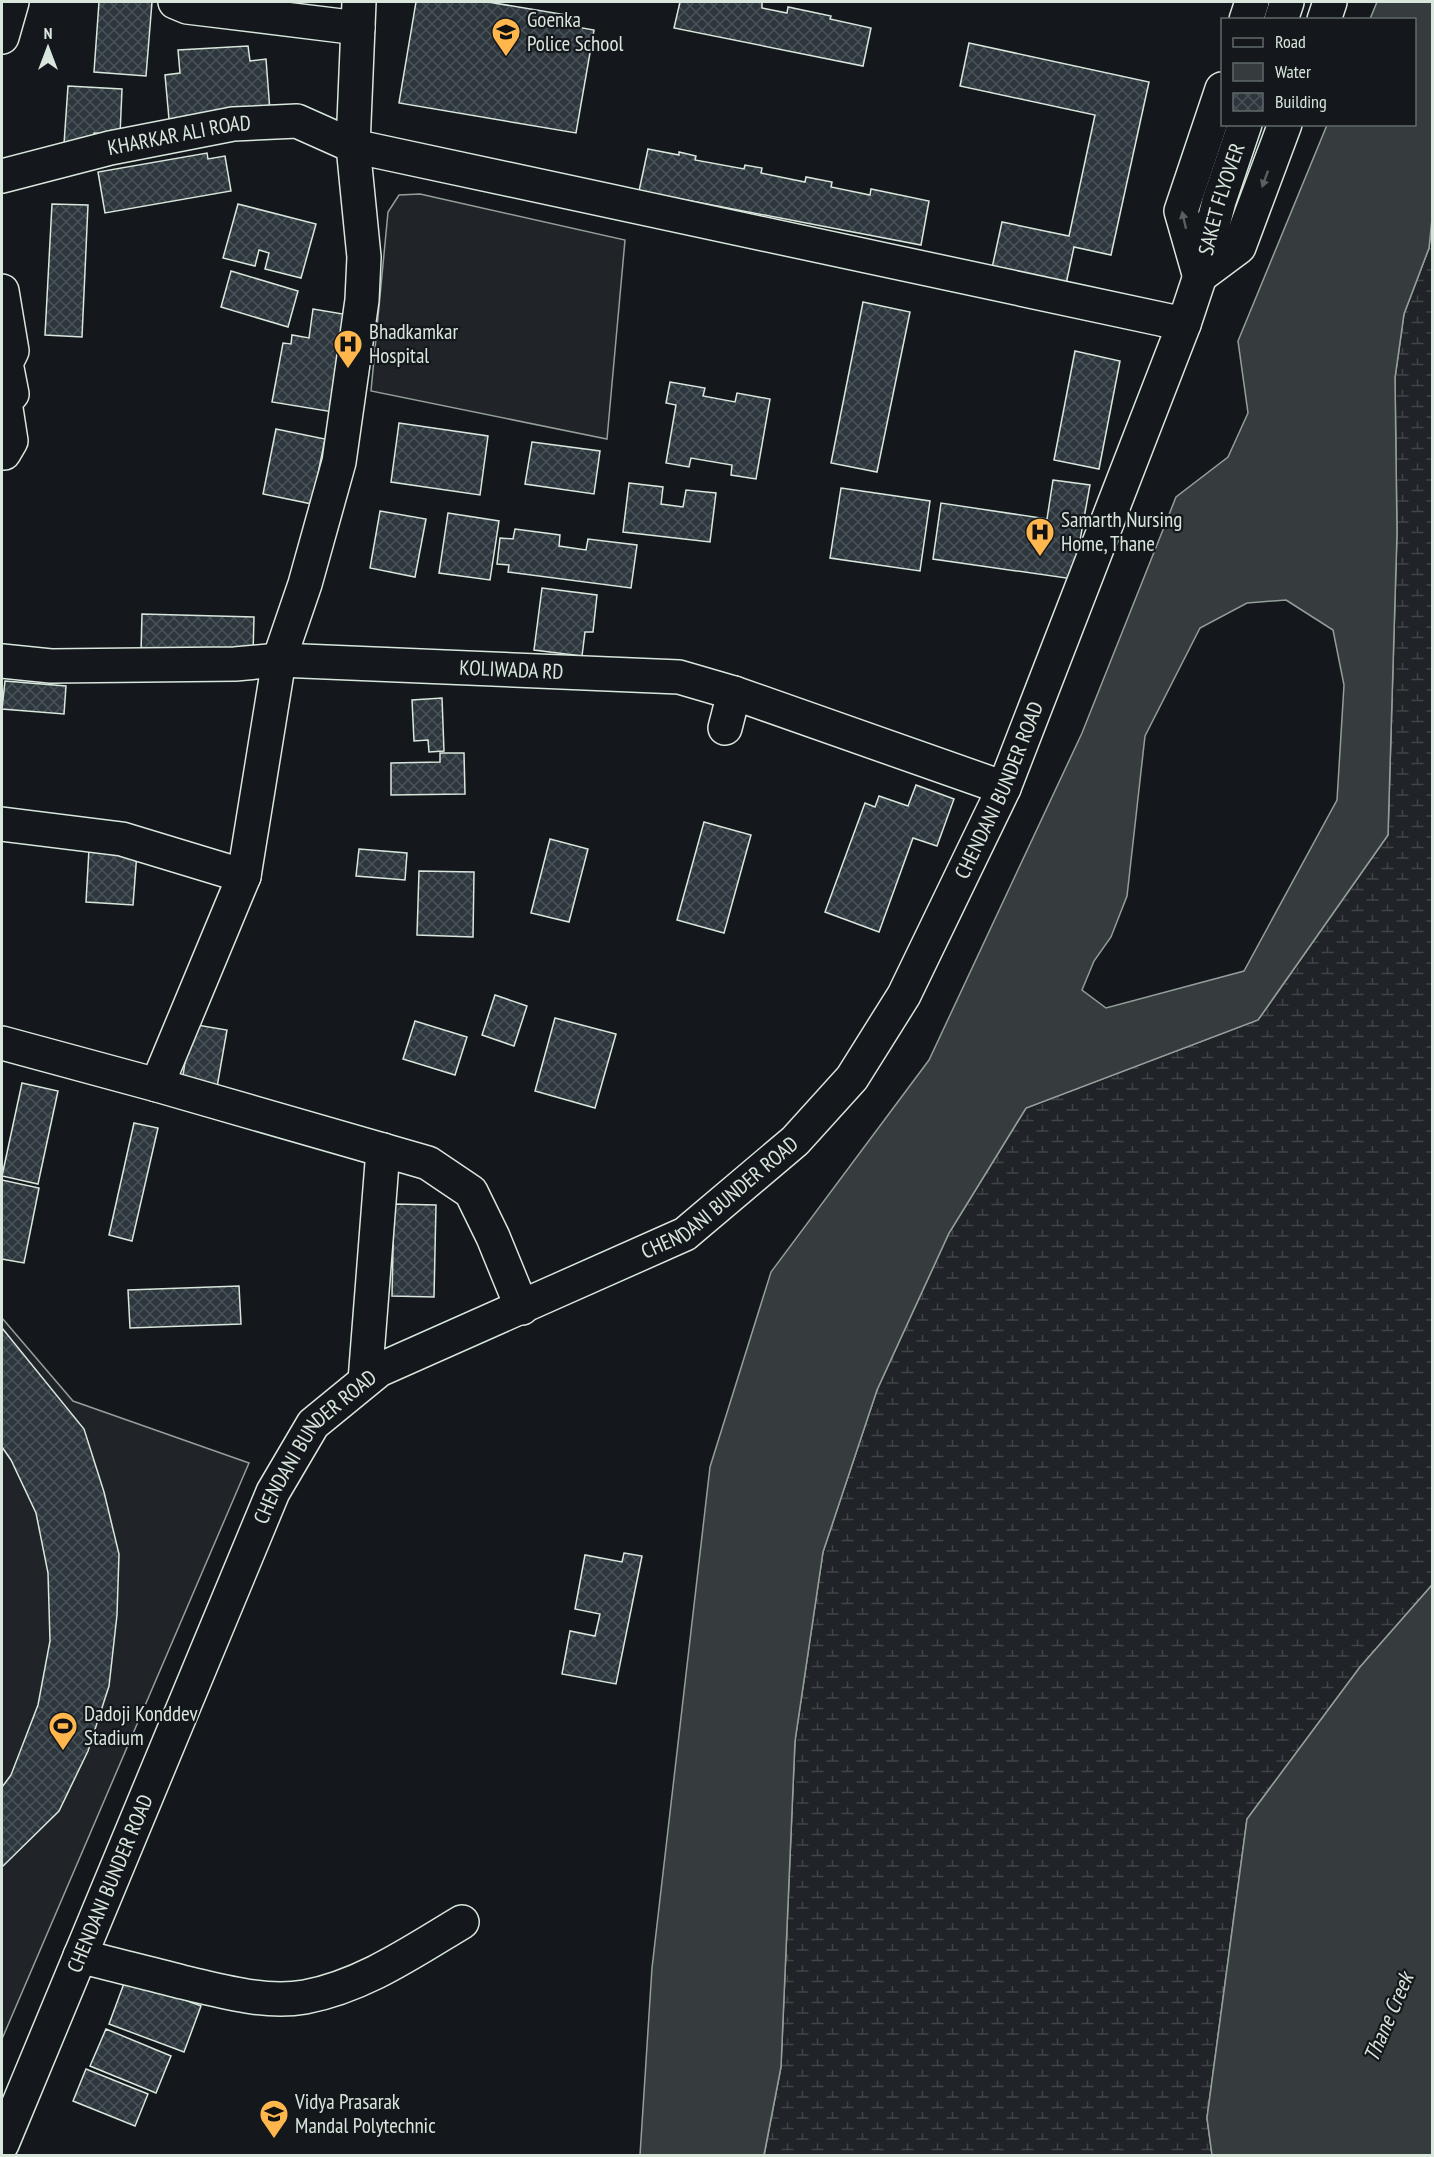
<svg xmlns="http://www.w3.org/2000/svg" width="1434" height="2157" font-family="'PT Sans Narrow',sans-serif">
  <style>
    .grass { fill: #202428; stroke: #939e99; stroke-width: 1.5 }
    .wetland { fill: url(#wetland-marsh); stroke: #939e99; stroke-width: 1.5 }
    .water { fill: #363b3e; stroke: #939e99; stroke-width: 1.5; fill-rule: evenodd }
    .building { fill: url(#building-cross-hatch); stroke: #d8e6dc; stroke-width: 1.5 }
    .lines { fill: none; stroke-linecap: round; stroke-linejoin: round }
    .minor-casing { stroke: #d8e6dc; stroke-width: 36 }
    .major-casing { stroke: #d8e6dc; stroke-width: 36 }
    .minor { stroke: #14181c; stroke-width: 33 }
    .major { stroke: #14181c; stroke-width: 33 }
    .oneway { fill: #59605f }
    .labels { text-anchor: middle; stroke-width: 4.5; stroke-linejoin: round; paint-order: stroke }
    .poi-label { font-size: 21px; fill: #d8e6dc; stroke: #14181c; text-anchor: start }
    .street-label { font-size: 21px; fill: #d8e6dc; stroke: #14181c }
    .water-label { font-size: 22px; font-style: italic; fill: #d8e6dc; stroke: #14181c }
  </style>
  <defs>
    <pattern id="wetland-marsh" width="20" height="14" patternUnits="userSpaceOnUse" patternTransform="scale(1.5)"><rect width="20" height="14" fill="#202428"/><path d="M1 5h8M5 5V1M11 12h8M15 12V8" fill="none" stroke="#404447"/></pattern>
    <pattern id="building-cross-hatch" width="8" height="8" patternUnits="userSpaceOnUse" patternTransform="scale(1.5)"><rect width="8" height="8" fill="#2c363c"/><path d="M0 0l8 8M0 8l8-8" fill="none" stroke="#4a5358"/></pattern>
  </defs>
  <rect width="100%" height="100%" fill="#14181c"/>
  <!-- grass -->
  <g class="grass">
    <polygon points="420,194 625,240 607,439 371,391 388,212 399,195"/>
    <polygon points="2,1318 73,1401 249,1463 2,2039"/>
  </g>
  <!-- wetland -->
  <polygon class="wetland" points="1432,219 1432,1585 1360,1667 1247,1819 1207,2118 1212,2155 764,2156 781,2067 795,1741 823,1552 877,1390 949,1233 1026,1108 1258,1020 1388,835 1397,533 1395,378 1404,314 1429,248"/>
  <!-- water -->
  <g class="water">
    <path d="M1377 2H1432V219L1429 248 1404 314 1395 378 1397 533 1388 835 1258 1020 1026 1108 949 1233 877 1390 823 1552 795 1741 781 2067 764 2155H640L652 1968 710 1467 771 1272 929 1060 1082 733 1176 497 1228 457 1248 413 1238 341 1327 125 1414 124V20L1370 19ZM1286 600 1333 630 1344 685 1337 800 1244 971 1106 1008 1082 990 1094 961 1111 937 1127 896 1145 736 1200 628 1247 603Z"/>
    <polygon points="1432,1585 1432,2155 1212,2155 1207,2118 1247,1819 1360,1667"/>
  </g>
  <!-- building -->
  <g class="building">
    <polygon points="99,2 152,2 146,76 94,72"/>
    <polygon points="416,2 488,2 573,16 571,26 594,30 576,133 399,103"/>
    <polygon points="680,2 762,2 762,8 787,13 788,7 831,16 830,19 871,28 863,66 674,28"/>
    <polygon points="969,43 1149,82 1111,255 1074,247 1066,284 992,268 1002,222 1069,236 1095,115 960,86"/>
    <polygon points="248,46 250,61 266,59 270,111 169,119 165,75 180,73 178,50"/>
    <polygon points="68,86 122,89 120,135 94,133 93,146 64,144"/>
    <polygon points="648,149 679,155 679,152 696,156 695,160 744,169 745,165 762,168 761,173 805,182 806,177 832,182 831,187 870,195 871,189 929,201 921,245 639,191"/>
    <polygon points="207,153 208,159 225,156 231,191 105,213 98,172"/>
    <polygon points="52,204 88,205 82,337 45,335"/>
    <polygon points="238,204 316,224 301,278 265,269 269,253 259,250 255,266 223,258"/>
    <polygon points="231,271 298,291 288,327 221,307"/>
    <polygon points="863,302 910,312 877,472 831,463"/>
    <polygon points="313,309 349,315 333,412 272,402 283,343 291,344 292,335 309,338"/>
    <polygon points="1075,351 1120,361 1099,469 1054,460"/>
    <polygon points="670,382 705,388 703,396 735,402 737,393 770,399 756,479 731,475 732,465 691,458 689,467 666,463 676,405 666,403"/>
    <polygon points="399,423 488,436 480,495 391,482"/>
    <polygon points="276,429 325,439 312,504 263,494"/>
    <polygon points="532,442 600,451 594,494 525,484"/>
    <polygon points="1053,480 1090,485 1073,579 933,559 941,503 1047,519"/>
    <polygon points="629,483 663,487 661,504 683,507 686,490 716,493 710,542 623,532"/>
    <polygon points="841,488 930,501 920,571 830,558"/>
    <polygon points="380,511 426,519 415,577 370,568"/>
    <polygon points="448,513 499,521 490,580 439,573"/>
    <polygon points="515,529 560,535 559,546 586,550 588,539 637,545 631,588 508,572 509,565 497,564 500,538 513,539"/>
    <polygon points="542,588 597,595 593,632 585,632 582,656 534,650"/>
    <polygon points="142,614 254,617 253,654 141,652"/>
    <polygon points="5,681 66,686 64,714 2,709"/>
    <polygon points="442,698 444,751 429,752 428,740 414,741 412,700"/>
    <polygon points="440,753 464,753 465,794 391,795 391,763 440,762"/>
    <polygon points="916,785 954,799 937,846 913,838 879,932 825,912 865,803 875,807 879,796 908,806"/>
    <polygon points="704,822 751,835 724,933 677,920"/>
    <polygon points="550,839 588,849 569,922 531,913"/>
    <polygon points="89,849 137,852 133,905 86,902"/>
    <polygon points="359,849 407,853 405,880 356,876"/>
    <polygon points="419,871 474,872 473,937 417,935"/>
    <polygon points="495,995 527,1006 514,1046 482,1035"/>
    <polygon points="555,1018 616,1034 595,1108 535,1091"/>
    <polygon points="415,1021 467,1037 455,1075 403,1059"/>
    <polygon points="191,1024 227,1030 216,1093 181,1088"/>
    <polygon points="22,1083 58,1091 38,1184 2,1176"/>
    <polygon points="134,1123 158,1128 132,1241 109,1235"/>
    <polygon points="2,1180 39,1188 24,1263 2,1259"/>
    <polygon points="394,1204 436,1205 434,1297 392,1296"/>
    <polygon points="239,1286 241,1324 130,1328 128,1290"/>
    <polygon points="2,1328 84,1429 104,1492 119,1554 117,1615 109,1686 88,1751 59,1811 2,1867 2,1787 11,1775 38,1705 50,1641 48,1573 36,1513 11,1460 2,1447"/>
    <polygon points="624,1553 642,1556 616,1684 562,1674 570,1631 595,1636 600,1614 575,1609 585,1555 622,1562"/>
    <polygon points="126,1978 201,2006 184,2052 109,2024"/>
    <polygon points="106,2029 171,2056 156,2093 90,2066"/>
    <polygon points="86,2069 148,2094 135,2126 73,2101"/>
  </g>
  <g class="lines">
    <!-- minor casing -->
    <g class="minor-casing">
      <g id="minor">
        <polyline points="175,2 187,7 358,28"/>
        <polyline points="359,2 353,146 1184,324"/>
        <polyline points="2,37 12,2"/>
        <path id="s1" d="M2 176 110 148 233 124 297 121 353 146 364 257 362 300 339 462 305 584 279 660 244 876 157 1085"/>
        <polyline points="2,291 12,351 6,363 12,394 5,402 11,441 4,453 2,453"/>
        <path id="s2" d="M2 661 51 666 235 664 279 660 679 677 734 693 1004 788"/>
        <polyline points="725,728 734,693"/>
        <polyline points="2,824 122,839 244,876"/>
        <polyline points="2,1043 157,1085 428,1163 471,1192 493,1237 522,1308"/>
        <polyline points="365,1381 383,1150"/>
        <path d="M80 1956C114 1965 148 1973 182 1982 222 1991 264 2004 305 1997 363 1986 412 1952 462 1922"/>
      </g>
    </g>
    <!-- major casing -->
    <g class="major-casing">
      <g id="major">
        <polyline points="1246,20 1252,2"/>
        <polyline points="1281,20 1287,2"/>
        <polyline points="1324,20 1330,2"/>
        <polyline points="1199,274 1181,211 1222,89"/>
        <polyline points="1200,276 1239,247 1285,124"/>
        <path id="s3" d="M2 2144 273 1492 313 1424 379 1370 685 1234 795 1141 852 1078 904 995 1004 788 1184 324 1200 276 1219 201 1245 124"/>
      </g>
    </g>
    <!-- minor -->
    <use href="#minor" class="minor"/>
    <!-- major -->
    <use href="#major" class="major"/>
  </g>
  <!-- one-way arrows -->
  <defs><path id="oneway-solid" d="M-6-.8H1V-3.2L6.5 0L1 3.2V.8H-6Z" transform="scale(1.5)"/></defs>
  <g class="oneway">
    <use href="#oneway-solid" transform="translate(1265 179) rotate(110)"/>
    <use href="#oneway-solid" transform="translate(1184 220) rotate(-103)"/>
  </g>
  <!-- icons -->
  <defs>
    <g id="school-pin" transform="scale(1.5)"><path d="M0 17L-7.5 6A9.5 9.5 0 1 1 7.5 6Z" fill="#ffb74d" stroke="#14181c"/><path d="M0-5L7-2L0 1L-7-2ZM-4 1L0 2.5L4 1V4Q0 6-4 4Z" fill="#111"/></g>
    <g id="hospital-pin" transform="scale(1.5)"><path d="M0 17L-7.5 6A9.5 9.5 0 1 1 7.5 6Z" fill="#ffb74d" stroke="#14181c"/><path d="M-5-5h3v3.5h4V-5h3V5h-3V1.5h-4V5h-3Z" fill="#111"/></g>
    <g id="stadium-pin" transform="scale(1.5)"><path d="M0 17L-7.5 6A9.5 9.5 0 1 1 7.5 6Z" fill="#ffb74d" stroke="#14181c"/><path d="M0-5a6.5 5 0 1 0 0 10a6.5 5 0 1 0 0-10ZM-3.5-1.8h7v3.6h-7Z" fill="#111"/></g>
    <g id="university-pin" transform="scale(1.5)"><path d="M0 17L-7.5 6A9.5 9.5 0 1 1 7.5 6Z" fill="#ffb74d" stroke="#14181c"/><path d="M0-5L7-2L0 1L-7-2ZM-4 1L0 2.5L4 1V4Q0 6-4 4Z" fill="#111"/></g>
  </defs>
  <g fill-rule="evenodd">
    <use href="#school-pin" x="506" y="32"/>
    <use href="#hospital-pin" x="348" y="344"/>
    <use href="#hospital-pin" x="1040" y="532"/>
    <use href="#stadium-pin" x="63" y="1726"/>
    <use href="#university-pin" x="274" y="2114"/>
  </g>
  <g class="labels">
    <!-- poi labels -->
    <g class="poi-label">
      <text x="527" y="27">Goenka<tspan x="527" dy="24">Police School</tspan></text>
      <text x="369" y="339">Bhadkamkar<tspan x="369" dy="24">Hospital</tspan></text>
      <text x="1061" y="527">Samarth Nursing<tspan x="1061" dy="24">Home, Thane</tspan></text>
      <text x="84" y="1721">Dadoji Konddev<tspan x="84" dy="24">Stadium</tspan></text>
      <text x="295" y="2109">Vidya Prasarak<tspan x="295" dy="24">Mandal Polytechnic</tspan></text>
    </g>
    <!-- street labels -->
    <g class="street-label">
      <text dy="7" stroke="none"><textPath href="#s1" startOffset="182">KHARKAR ALI ROAD</textPath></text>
      <text dy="7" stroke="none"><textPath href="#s3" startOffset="2390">SAKET FLYOVER</textPath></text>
      <text dy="7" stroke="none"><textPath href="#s2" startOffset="510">KOLIWADA RD</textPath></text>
      <text dy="7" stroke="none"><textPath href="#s3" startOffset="1758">CHENDANI BUNDER ROAD</textPath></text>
      <text dy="7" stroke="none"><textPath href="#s3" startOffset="1254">CHENDANI BUNDER ROAD</textPath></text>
      <text dy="7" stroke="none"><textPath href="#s3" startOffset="768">CHENDANI BUNDER ROAD</textPath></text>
      <text dy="7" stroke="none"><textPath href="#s3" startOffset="282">CHENDANI BUNDER ROAD</textPath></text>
    </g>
    <!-- water labels -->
    <g class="water-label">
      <text transform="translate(1388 2017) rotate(-67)" y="8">Thane Creek</text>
    </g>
  </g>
  <!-- border -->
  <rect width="1434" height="2157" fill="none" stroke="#d8e6dc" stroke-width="6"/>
  <!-- legend -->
  <rect x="1221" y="18" width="195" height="108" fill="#14181c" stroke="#626a69" stroke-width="1.5"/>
  <rect x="1233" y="38" width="30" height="9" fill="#14181c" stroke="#626a69" stroke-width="1.5"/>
  <text x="1275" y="48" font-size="18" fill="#d8e6dc">Road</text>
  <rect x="1233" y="63" width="30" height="18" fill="#363b3e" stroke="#626a69" stroke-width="1.5"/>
  <text x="1275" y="78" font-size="18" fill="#d8e6dc">Water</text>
  <rect x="1233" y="93" width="30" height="18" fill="url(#building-cross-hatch)" stroke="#626a69" stroke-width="1.5"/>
  <text x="1275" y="108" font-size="18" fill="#d8e6dc">Building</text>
  <!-- north arrow -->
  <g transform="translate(48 48)" stroke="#14181c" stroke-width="4.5" paint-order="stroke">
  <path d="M0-4.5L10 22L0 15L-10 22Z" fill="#d8e6dc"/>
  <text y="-9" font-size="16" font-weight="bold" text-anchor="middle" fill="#d8e6dc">N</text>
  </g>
</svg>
